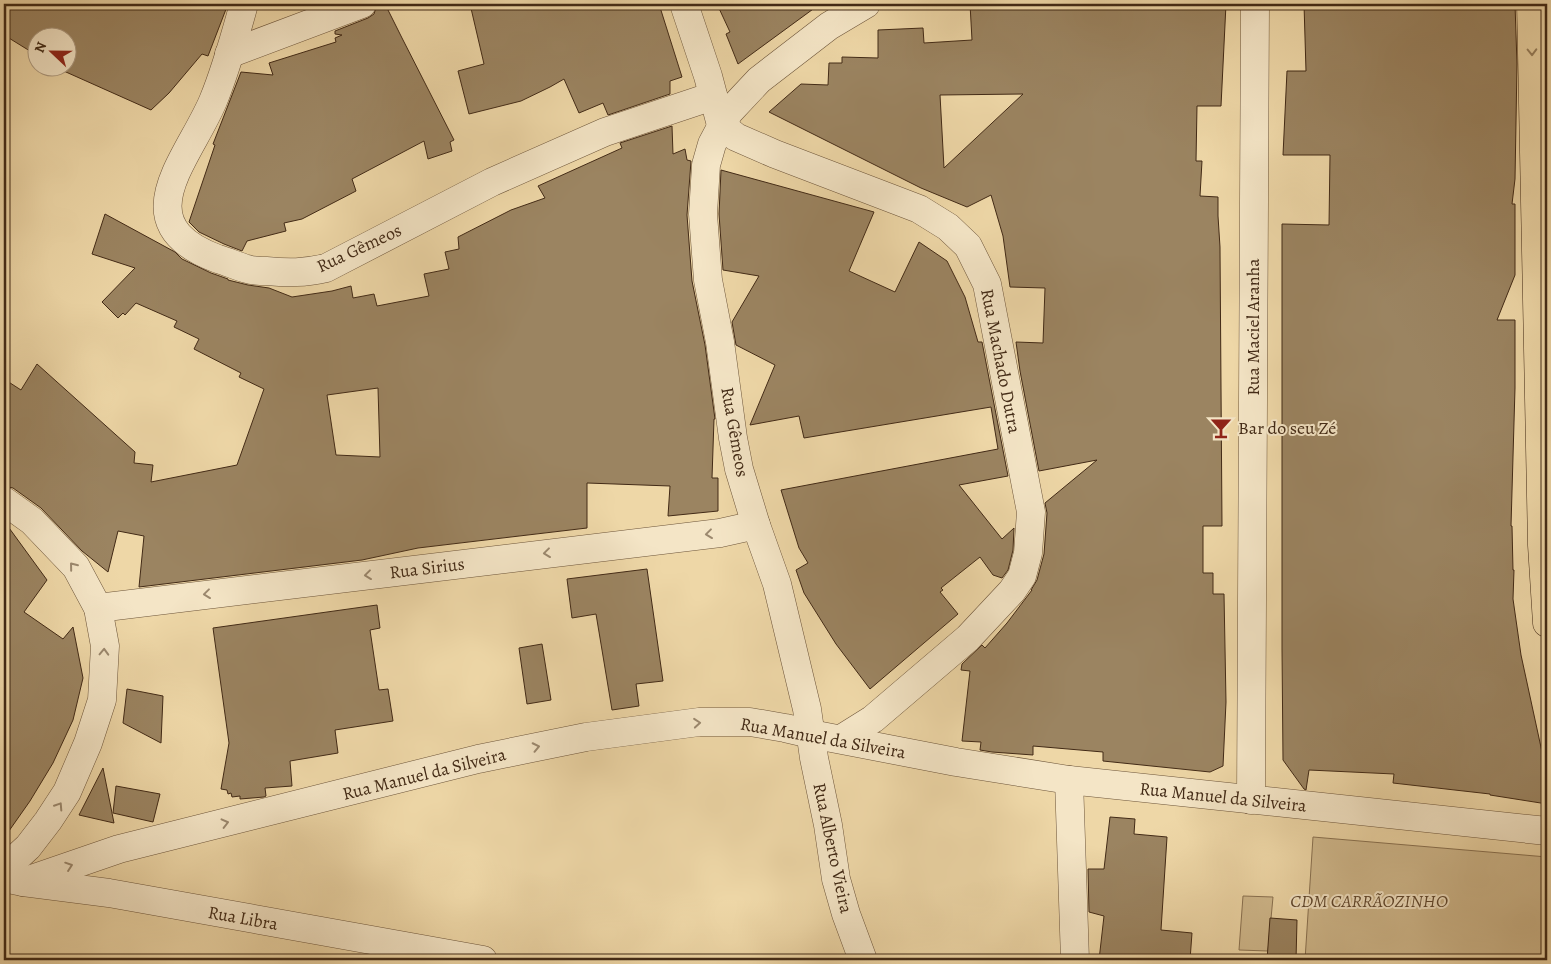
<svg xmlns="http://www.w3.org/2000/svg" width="1551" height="964" font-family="Alegreya,serif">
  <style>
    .green { fill: #d1ba8e; stroke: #8a7252 }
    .building { fill: #9b8461; stroke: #422a16; fill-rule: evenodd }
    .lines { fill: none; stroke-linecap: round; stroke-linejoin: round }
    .minor-casing { stroke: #6d553a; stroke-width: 29 }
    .major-casing { stroke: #422a16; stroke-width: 29 }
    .minor { stroke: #f4e5c6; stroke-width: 28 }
    .major { stroke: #eed7a7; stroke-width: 28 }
    .oneway { stroke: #98805e }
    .oneway2 { stroke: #9b886e }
    .labels { text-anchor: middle; stroke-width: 4; stroke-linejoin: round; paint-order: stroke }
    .street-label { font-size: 18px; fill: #422a16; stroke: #f4e5c6 }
    .poi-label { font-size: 18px; fill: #422a16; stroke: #f4e5c6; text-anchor: start }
    .park-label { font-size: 18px; font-style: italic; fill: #5f472e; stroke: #f4e5c6 }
  </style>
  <rect width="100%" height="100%" fill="#eed7a7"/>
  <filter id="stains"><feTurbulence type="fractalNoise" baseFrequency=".004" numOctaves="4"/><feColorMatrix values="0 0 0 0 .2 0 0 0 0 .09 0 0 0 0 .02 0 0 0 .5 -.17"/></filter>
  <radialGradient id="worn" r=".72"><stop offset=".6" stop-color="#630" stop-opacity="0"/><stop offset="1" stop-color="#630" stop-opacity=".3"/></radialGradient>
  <!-- green -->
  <g class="green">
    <polygon points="1313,837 1547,857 1547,960 1305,960"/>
    <polygon points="1243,896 1273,897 1268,951 1239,950"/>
  </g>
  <!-- building -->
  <g class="building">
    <polygon points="4,4 228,4 208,56 202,54 169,93 151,110 57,68 68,68 68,38 38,38 38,56 4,35"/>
    <polygon points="377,4 385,4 402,38 454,140 450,142 452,151 428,159 424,141 352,179 356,191 302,219 284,223 286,231 247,241 242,251 224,244 199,232 189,222 215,145 213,144 241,72 273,75 269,63 336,42 335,38 342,35 335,34 335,31 368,18 374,14"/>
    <polygon points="470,4 659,4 682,77 670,81 670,94 608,115 603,103 579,113 564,79 550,87 521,101 469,114 458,71 484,64"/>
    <polygon points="717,4 820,4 738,64 726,34 730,32"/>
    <path d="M970 4H1226L1221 106H1197L1196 161H1202L1200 196 1218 197V216L1220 247 1222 526H1203V573H1213V594H1224L1226 702 1223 766 1210 772 1103 761V752L1033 746V755L992 752 980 750 981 742 962 741 970 671 961 670 962 664 982 645 985 648 1007 623 1032 590H1031L1037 580 1044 554 1047 513 1045 503 1097 460 1039 471 1020 371 1016 342 1043 343 1045 288 1010 287 1003 236 991 195 967 207 921 188 769 112 801 84 828 85 829 63H842V57L878 58V30L923 28 924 43 972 40ZM1023 94 944 168 940 95Z"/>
    <polygon points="1304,4 1515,4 1517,64 1515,179 1512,204 1515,204 1515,275 1497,320 1515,320 1515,388 1511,526 1512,526 1513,570 1514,570 1513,599 1521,655 1547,775 1547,804 1490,795 1490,794 1393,783 1394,774 1309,770 1306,790 1304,789 1283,760 1282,649 1282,224 1329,225 1330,155 1283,155 1287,71 1306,71"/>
    <path d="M672 126 673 154 685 149 687 160 691 161 687 215 692 281 705 345 715 419H714L712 478H718V511L668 516 670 486 587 483V528L418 548 362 560 139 587 144 536 118 531 108 572 82 551 41 508 13 488 4 486V379L21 390 37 364 135 452 134 463 153 465 151 482 237 465 264 389 239 377 241 373 194 349 199 339 174 327 177 321 136 303 125 315 123 313 118 318 102 302 135 268 92 254 105 214 175 252 182 259 211 273 228 279V280L248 285 269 288 292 297 332 291 351 286 353 298 374 294 377 306 429 296 424 274 449 269 445 252 459 249 458 237 511 210 545 198 538 186 622 148 620 143ZM378 388 380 457 336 455 327 395Z"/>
    <polygon points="721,170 874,212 849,271 895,292 919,242 947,261 965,297 978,342 982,342 1008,476 959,485 1002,539 1014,528 1013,550 1008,570 1002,578 993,575 980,557 941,588 943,590 940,592 958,614 870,689 836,644 804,593 796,570 808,563 799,548 781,490 998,449 991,407 804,438 799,416 750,425 775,365 736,345 732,322 759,276 723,270 719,214"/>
    <polygon points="4,521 47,580 24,612 63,639 73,627 83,678 73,720 53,763 30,801 4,838"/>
    <polygon points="647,569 663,681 636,684 639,706 612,710 596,614 572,618 567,579"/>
    <polygon points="377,605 380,628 370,630 379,690 388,689 393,721 335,730 338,753 290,761 292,786 265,788 266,796 264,797 240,799 240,796 232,797 231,793 228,794 227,790 221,789 229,743 213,628"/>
    <polygon points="542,644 551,700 527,704 519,648"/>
    <polygon points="127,689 163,696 161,743 123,723"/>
    <polygon points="103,768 114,823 79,815"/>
    <polygon points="116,786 160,794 153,822 113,813"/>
    <polygon points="1110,817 1135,819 1134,834 1167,837 1161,930 1192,933 1190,960 1099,960 1104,916 1089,912 1088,869 1104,869"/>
    <polygon points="1270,918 1297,920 1296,960 1267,960"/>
  </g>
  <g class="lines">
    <!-- minor casing -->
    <g class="minor-casing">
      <g id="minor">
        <path d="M244 4C235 36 226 70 213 101 188 160 122 224 218 259 228 262 237 266 247 269 253 271 260 271 266 271 289 273 304 273 326 268L492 182 605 132 713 96"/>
        <polyline points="684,4 708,76 721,125 736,137 775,154 919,209 948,227 968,246 987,284 1031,512 1028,553 1022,576 1012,591 968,638 873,719 841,739"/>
        <polyline points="229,54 362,4"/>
        <polyline points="4,501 32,521 76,567 98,608 105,646 102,700 88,743 67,792 48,821 28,847 4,869"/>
        <polyline points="98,608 720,533 756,525"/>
        <polyline points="1069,780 1075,960"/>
        <polyline points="1251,800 1255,4"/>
        <polyline points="4,878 23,882 109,893 483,960"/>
        <polyline points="23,882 119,849 478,759 586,737 699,722 750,722 785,728 811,734 956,762 1069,780 1547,831"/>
        <polyline points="863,960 846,914 836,879 828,825 814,758 807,709 777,584 756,525 739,469 733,438 720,342 708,280 703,214 706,165 712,144 729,112 759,80 829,26 866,4"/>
      </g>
    </g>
    <!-- major casing -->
    <g class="major-casing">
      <polyline id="major" points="1531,4 1542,545 1547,623"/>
    </g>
    <!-- minor -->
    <use href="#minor" class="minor"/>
    <!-- major -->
    <use href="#major" class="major"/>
  </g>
  <!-- one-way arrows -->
  <defs><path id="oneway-chevron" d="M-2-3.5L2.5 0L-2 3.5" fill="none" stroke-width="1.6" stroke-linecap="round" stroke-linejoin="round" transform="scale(1.25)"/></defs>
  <use class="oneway" href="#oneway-chevron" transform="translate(1532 52) rotate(89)"/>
  <g class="oneway2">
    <use href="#oneway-chevron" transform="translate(709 534) rotate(173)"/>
    <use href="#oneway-chevron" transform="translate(547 553) rotate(173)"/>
    <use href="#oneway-chevron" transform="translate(73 566) rotate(-129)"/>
    <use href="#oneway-chevron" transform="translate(368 575) rotate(173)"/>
    <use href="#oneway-chevron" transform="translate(207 594) rotate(173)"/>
    <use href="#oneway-chevron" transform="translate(104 652) rotate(-88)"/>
    <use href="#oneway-chevron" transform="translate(697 723) rotate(-5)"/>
    <use href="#oneway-chevron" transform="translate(536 747) rotate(-12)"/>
    <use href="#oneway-chevron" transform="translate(59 806) rotate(-57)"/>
    <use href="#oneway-chevron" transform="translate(225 823) rotate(-14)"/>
    <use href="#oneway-chevron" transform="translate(69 866) rotate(-19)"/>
  </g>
  <!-- icons -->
  <defs>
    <g id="bar-bare" transform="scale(1.725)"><path d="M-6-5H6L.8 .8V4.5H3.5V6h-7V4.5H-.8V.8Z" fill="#8f2418" stroke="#f4e5c6" stroke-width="2.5" paint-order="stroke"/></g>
  </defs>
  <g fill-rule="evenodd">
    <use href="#bar-bare" x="1221" y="428"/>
  </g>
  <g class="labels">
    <!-- street labels -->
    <g class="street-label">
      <text transform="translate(359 248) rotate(-25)" y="6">Rua Gêmeos</text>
      <text transform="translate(1253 327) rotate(-90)" y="6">Rua Maciel Aranha</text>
      <text transform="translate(1001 361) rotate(79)" y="6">Rua Machado Dutra</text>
      <text transform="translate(735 432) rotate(80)" y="6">Rua Gêmeos</text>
      <text transform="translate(427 568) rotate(-7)" y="6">Rua Sirius</text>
      <text transform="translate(823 738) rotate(10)" y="6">Rua Manuel da Silveira</text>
      <text transform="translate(424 774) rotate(-14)" y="6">Rua Manuel da Silveira</text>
      <text transform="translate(1223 797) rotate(6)" y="6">Rua Manuel da Silveira</text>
      <text transform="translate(833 848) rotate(78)" y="6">Rua Alberto Vieira</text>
      <text transform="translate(243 918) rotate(10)" y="6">Rua Libra</text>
    </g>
    <!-- poi labels -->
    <g class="poi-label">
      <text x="1238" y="434">Bar do seu Zé</text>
    </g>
    <!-- park labels -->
    <g class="park-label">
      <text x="1369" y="907">CDM CARRÃOZINHO</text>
    </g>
  </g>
  <!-- margin -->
  <rect width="1551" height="964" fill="none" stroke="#eed7a7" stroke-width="20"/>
  <rect x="5" y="5" width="1541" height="954" fill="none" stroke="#422a16" stroke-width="2.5"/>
  <rect x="10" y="10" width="1531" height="944" fill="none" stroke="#422a16"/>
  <!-- north arrow -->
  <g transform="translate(52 52) rotate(292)"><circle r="24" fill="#f4e5c6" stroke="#ad9a80"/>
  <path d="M0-4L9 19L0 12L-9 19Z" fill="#8f2418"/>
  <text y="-8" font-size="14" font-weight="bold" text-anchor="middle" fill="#422a16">N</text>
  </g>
  <rect width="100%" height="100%" filter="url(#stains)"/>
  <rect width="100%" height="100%" fill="url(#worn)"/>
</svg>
